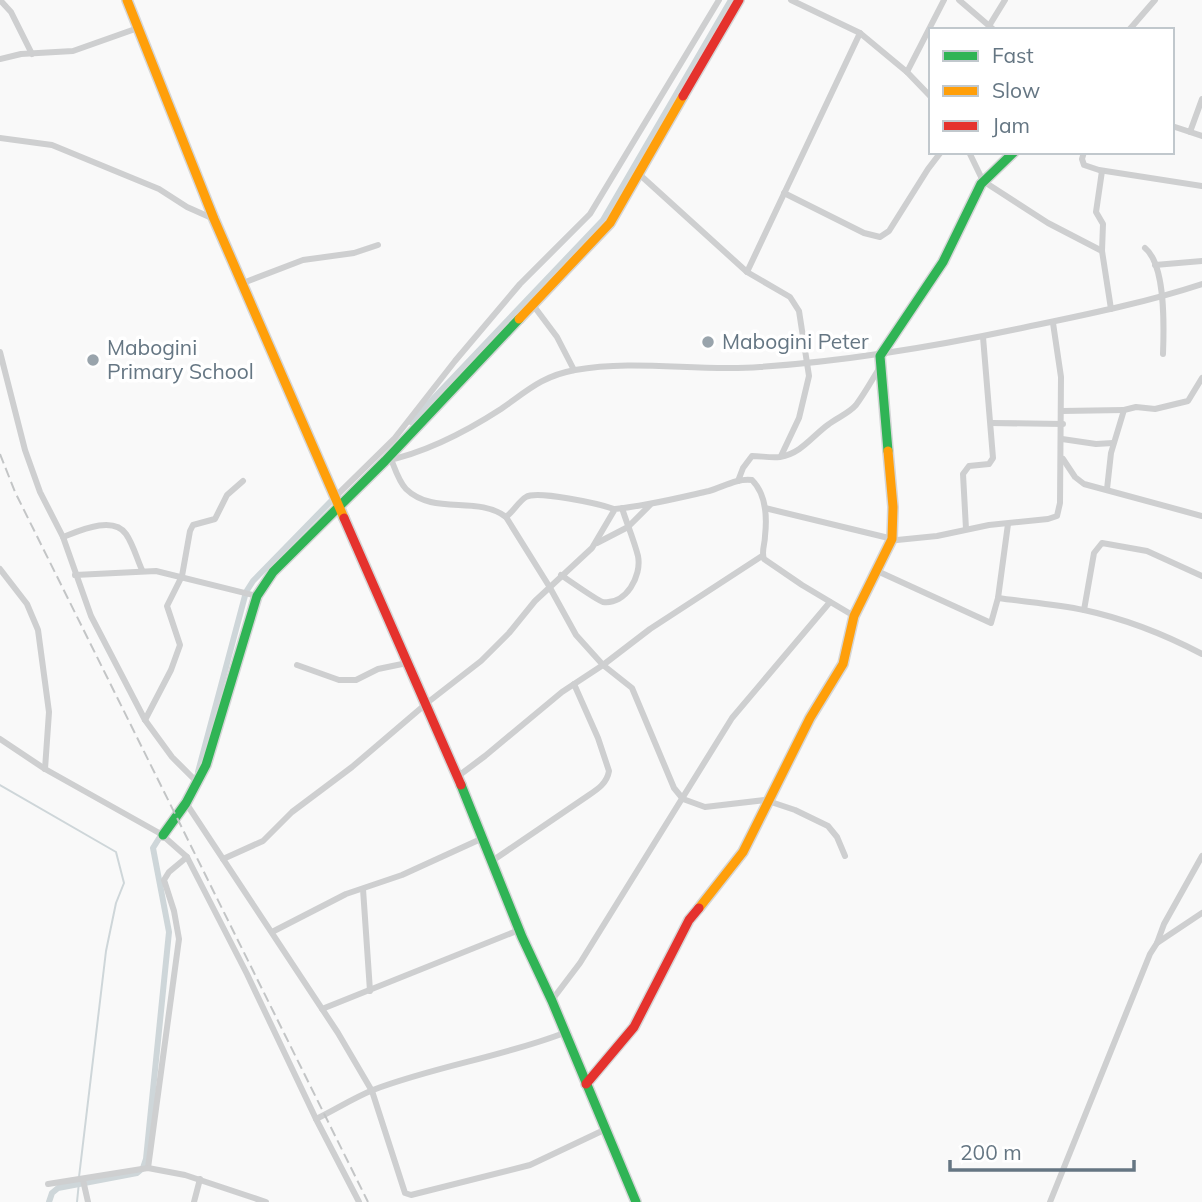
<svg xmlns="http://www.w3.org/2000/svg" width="1202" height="1202" font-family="Mulish,sans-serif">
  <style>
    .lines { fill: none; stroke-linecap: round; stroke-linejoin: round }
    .stream { stroke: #ced6d9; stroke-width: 2 }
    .canal { stroke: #ced6d9; stroke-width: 6 }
    .fast-casing { stroke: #d5d6d7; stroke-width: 12 }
    .slow-casing { stroke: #d5d6d7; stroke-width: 12 }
    .jam-casing { stroke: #d5d6d7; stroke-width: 12 }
    .street { stroke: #cecfd0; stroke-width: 6 }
    .fast { stroke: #30b455; stroke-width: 9 }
    .slow { stroke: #ff9f0a; stroke-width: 9 }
    .jam { stroke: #e5322d; stroke-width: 9 }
    .rail { stroke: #c3c5c6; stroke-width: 2; stroke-dasharray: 10 5; stroke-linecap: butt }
    .poi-dot { fill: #99a4ac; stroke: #fff; stroke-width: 2.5 }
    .labels { text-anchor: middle; stroke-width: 7; stroke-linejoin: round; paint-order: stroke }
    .poi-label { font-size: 21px; fill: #657683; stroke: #fff; text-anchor: start }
  </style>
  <rect width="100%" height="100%" fill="#f9f9f9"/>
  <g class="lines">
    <!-- stream -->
    <g class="stream">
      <polyline points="0,785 116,852 124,883 116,903 106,951 79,1177"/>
      <polyline points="77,1202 79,1182"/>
    </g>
    <!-- canal -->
    <g class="canal">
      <polyline points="411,422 603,220 731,0"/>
      <polyline points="198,772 246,592 253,581 336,496"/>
      <polyline points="49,1202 52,1193 58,1188 137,1173 143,1168 146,1159 169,932 153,848 163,832"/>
    </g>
    <!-- fast casing -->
    <g class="fast-casing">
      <g id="fast">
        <polyline points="888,451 880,356 943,262 981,184 1014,152"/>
        <polyline points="461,785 522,937 552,1001 636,1202"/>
        <polyline points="163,835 186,803 206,765 257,596 273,572 385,461 519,319"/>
      </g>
    </g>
    <!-- slow casing -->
    <g class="slow-casing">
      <g id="slow">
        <polyline points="127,0 214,219 344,518"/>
        <polyline points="519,319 610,223 683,96"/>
        <polyline points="699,908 743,852 810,718 843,664 854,616 892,539 893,507 888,451"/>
      </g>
    </g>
    <!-- jam casing -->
    <g class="jam-casing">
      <g id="jam">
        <polyline points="683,96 739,0"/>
        <polyline points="344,518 461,785"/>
        <polyline points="586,1084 634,1027 689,920 699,908"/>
      </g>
    </g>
    <!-- street -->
    <g class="street">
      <polyline points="0,0 11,12 32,54"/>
      <polyline points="791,0 860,33 907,72 931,97"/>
      <polyline points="959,0 994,30"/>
      <polyline points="989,26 1005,0"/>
      <polyline points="1129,30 1155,0"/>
      <polyline points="0,59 21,54 73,51 138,28"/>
      <polyline points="907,72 944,0"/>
      <polyline points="1172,126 1202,136"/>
      <polyline points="1190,132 1202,99"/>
      <polyline points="0,138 52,145 159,189 187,207 214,219"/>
      <polyline points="969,152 983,181 1048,223 1102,251"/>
      <polyline points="1084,152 1082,159 1084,165 1099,170 1202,186"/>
      <polyline points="1102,171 1096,212 1103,224 1102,251 1111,309"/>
      <polyline points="639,174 747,272 790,297 799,311 809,376 799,418 781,456"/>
      <polyline points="784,193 864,233 880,237 889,231 928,169 941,152"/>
      <path d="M1145 248C1166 265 1164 328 1163 354"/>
      <polyline points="1155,265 1202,261"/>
      <polyline points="747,272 860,33"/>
      <polyline points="243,283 303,260 354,253 378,245"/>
      <polyline points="533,305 557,337 574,370"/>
      <polyline points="0,352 25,450 40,492 63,537 91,616 145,720 172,757 196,781"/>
      <polyline points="1062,411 1124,410"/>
      <polyline points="991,423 1063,424"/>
      <polyline points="1062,439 1096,444 1113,443"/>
      <path d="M391 459C395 469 399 482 406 489 434 516 477 495 506 517L549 586 576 635 603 665 632 688 674 788 683 799 705 807 765 800 795 810 828 826 837 837 845 856"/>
      <polyline points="1063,459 1075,477 1084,484 1202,516"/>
      <path d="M385 461C424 453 467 431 501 409 527 391 542 376 575 370 636 359 698 372 760 367 847 361 932 347 1017 329 1079 316 1141 304 1202 284"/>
      <path d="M738 481 743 468 752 456C761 456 770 458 780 457 802 453 812 436 829 424 838 417 848 414 856 405 865 393 872 380 880 367"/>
      <polyline points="1107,489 1111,453 1124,410 1136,407 1155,409 1188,401 1202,378"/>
      <polyline points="335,497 394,439 455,361 520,284 590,214 719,0"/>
      <polyline points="765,508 897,540 937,536 989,525 1048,519 1057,516 1060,503 1061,377 1053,323"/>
      <path d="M506 517C513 512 519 501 526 497 537 490 600 504 614 509"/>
      <polyline points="966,529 963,474 969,466 989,464 993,458 983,337"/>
      <path d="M63 537C79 531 113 515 126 534 133 544 137 559 142 570"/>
      <polyline points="597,543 628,527 650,505"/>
      <polyline points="0,569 27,604 38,630 49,712 45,769"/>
      <polyline points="875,570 991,623 998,598 1008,524"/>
      <polyline points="75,575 156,571 257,596"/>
      <path d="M561 575C567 579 598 601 603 602 626 605 642 576 638 556 634 540 627 524 622 508"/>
      <path d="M998 598C1026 602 1056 604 1084 610 1126 619 1164 634 1202 654"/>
      <polyline points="1084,610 1094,553 1102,543 1147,551 1202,576"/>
      <polyline points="297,665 339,680 356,680 378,669 407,663"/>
      <polyline points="145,720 171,670 180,645 167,606 182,576 190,531 193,525 215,519 227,495 243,481"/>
      <polyline points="0,739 45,769 161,834 187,857 247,974 316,1119 359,1202"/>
      <polyline points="457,777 485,756 562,692 603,665 650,629 762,556"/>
      <polyline points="186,803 338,1033 372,1091 405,1193 411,1195 530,1165 604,1130"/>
      <path d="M223 859 263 841 292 812 352 767 427 703 481 661 509 633 535 601 592 548 615 509C646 506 678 498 709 491 723 487 737 478 752 480 766 494 767 518 765 536 765 545 761 551 764 559L802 585 854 616"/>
      <path d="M492 861 589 795C598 789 607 783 609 771L598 738 574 684"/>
      <polyline points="363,889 370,991"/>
      <polyline points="272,932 346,894 402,875 483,838"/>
      <polyline points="1157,943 1164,924 1202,856"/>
      <polyline points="552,1000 580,963 732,718 830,602"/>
      <polyline points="322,1009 519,930"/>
      <path d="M316 1119C335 1110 353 1098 373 1090 436 1066 502 1057 564 1033"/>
      <polyline points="148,1168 179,939 174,911 164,880 169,872 187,857"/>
      <polyline points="83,1180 88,1202"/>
      <polyline points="48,1184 148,1168 185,1175 266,1202"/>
      <polyline points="194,1202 200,1179"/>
      <polyline points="1050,1202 1150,954 1157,943 1202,913"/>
    </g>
    <!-- fast -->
    <use href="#fast" class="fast"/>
    <!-- slow -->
    <use href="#slow" class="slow"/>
    <!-- jam -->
    <use href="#jam" class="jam"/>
    <!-- rail -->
    <polyline class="rail" points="0,454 15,492 368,1202"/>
  </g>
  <!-- markers -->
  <g class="poi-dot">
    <circle cx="708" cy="342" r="7"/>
    <circle cx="93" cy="360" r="7"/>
  </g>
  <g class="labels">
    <!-- poi labels -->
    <g class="poi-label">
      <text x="722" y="349">Mabogini Peter</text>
      <text x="107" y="355">Mabogini<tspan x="107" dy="24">Primary School</tspan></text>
    </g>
  </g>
  <!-- legend -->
  <rect x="929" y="28" width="245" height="126" fill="#ffffff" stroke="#c1c8cd" stroke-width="2"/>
  <rect x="943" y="51" width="35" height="10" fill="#30b455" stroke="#c1c8cd" stroke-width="2"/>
  <text x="992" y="63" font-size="21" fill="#657683">Fast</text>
  <rect x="943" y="86" width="35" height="10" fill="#ff9f0a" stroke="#c1c8cd" stroke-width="2"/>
  <text x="992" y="98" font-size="21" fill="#657683">Slow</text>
  <rect x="943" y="121" width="35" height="10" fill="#e5322d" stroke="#c1c8cd" stroke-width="2"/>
  <text x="992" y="133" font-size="21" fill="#657683">Jam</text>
  <!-- scale -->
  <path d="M950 1160v10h184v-10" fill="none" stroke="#657683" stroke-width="3.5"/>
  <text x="960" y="1160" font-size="21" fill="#657683" stroke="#ffffff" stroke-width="5" paint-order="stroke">200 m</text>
</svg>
